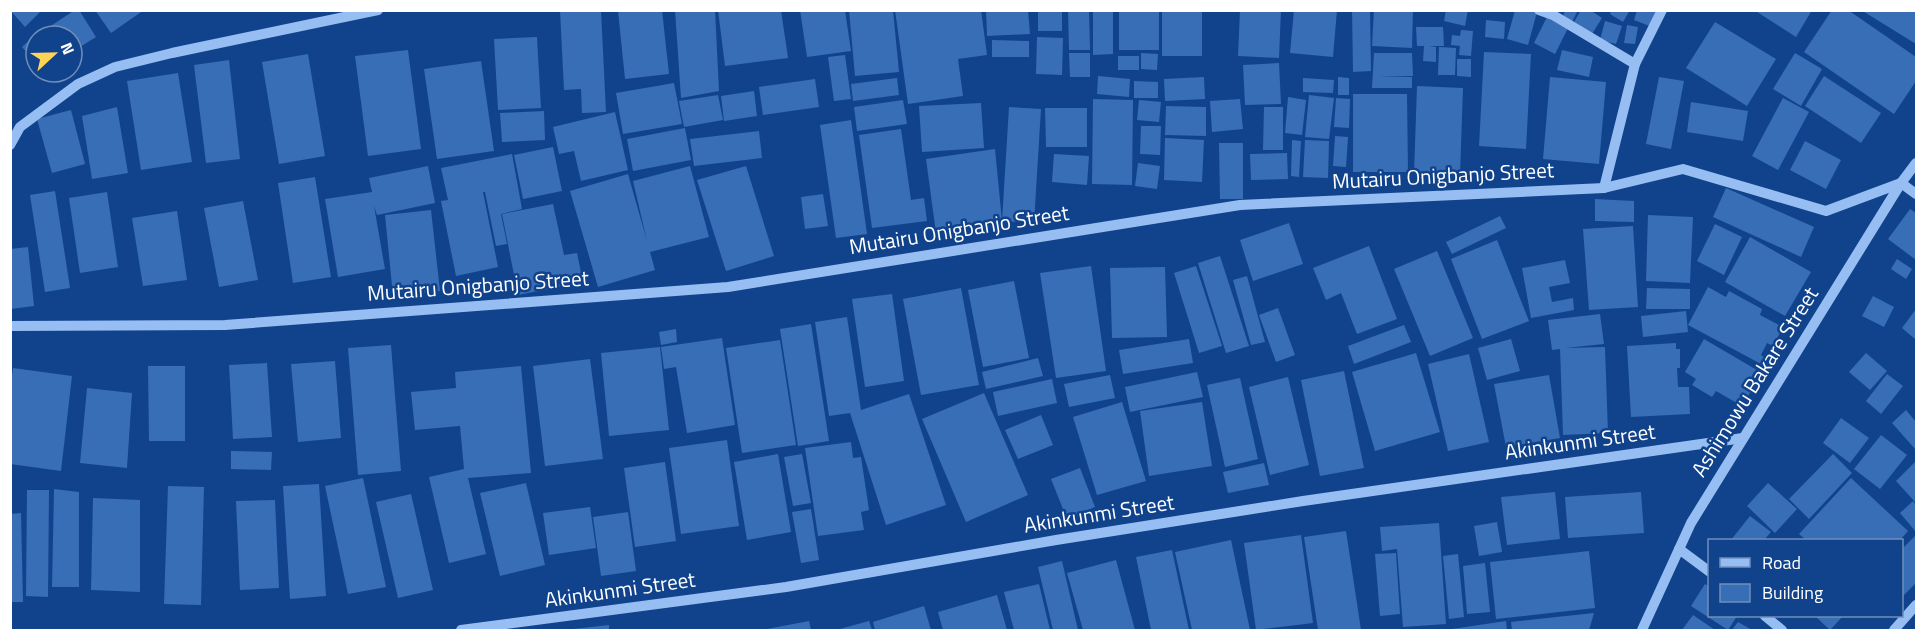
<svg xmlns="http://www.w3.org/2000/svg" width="1927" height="641" font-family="'Titillium Web',sans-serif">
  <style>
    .building { fill: #386eb6 }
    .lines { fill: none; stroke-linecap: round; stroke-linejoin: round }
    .minor { stroke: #97bef2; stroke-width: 10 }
    .labels { text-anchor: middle; stroke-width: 5; stroke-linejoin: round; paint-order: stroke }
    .street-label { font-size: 21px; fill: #fff; stroke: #10438c }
  </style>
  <rect width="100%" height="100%" fill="#10438c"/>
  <!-- building -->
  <g class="building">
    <polygon points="10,10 42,10 25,27"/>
    <polygon points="75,10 79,10 96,37 72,52 72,36 51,36 46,29"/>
    <polygon points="95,10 144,10 111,33"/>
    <polygon points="601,10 606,112 582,113 581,89 564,90 560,11"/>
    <polygon points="662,10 669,74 625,79 618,11"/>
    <polygon points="675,10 715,10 719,91 681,98"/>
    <polygon points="718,10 781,10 788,58 725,66"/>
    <polygon points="800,10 845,10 851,51 807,57"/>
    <polygon points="849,10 893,10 899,72 855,76"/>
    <polygon points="895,10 981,10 987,55 958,59 963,96 908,104"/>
    <polygon points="986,10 1028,10 1030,34 987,36"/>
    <rect x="1038" y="10" width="24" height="21"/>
    <polygon points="1068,10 1089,10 1090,50 1069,50"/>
    <polygon points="1093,10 1113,10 1113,54 1093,55"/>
    <rect x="1119" y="10" width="40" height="40"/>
    <rect x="1162" y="10" width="40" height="46"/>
    <polygon points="1240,10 1281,10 1279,58 1238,56"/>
    <polygon points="1294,10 1337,10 1333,57 1290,53"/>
    <polygon points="1352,10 1370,10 1371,71 1353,72"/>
    <polygon points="1374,10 1413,10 1412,48 1372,46"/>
    <polygon points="1446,10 1468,10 1465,26 1444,21"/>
    <polygon points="1515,10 1537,12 1528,45 1507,39"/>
    <polygon points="1565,10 1578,10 1572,22 1563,17"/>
    <polygon points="1581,10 1590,10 1602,18 1592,34 1574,22"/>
    <polygon points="1612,10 1630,10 1623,22 1610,14"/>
    <polygon points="1637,10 1658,10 1652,27 1634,20"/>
    <polygon points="1754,10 1812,10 1796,37"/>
    <polygon points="1832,10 1848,10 1916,57 1916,81 1894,114 1804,52"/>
    <polygon points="1861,10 1916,10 1916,44"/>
    <polygon points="1547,17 1568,28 1555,54 1534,43"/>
    <polygon points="1486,20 1505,22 1504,39 1485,37"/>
    <polygon points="1605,21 1622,26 1616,44 1600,40"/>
    <polygon points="1715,22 1776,59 1747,106 1686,68"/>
    <polygon points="1627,25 1638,27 1635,44 1624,43"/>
    <polygon points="1416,27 1443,27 1444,46 1429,46 1436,47 1436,62 1423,61 1424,46 1417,46"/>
    <polygon points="1461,30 1473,31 1471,56 1459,55 1460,46 1451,45 1452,35 1460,36"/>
    <polygon points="37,33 40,36 36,36 36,62 22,47"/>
    <polygon points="537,37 541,108 498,110 494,39"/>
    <polygon points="1037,37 1063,38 1062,75 1036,74"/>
    <polygon points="992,40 1029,41 1029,57 992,57"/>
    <polygon points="1439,47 1456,48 1455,75 1438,75"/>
    <polygon points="408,50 421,149 368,156 355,56"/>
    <polygon points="1562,50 1593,57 1589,77 1557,70"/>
    <polygon points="1484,52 1531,54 1526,149 1479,146"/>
    <polygon points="1069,53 1090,53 1090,77 1070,77"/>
    <polygon points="1141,53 1158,54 1157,70 1141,69"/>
    <polygon points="1374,53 1412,53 1413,76 1378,76 1412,77 1412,88 1372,88"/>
    <polygon points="1795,53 1822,69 1801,106 1773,89"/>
    <polygon points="308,54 325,156 279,164 262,62"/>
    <polygon points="845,55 851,99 834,101 828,57"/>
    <rect x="1118" y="56" width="21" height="14"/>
    <polygon points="1457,59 1471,59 1471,77 1457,76"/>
    <polygon points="229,60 240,159 206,163 194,65"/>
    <polygon points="481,61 494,151 437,159 424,69"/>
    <polygon points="1279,63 1281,104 1245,105 1243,65"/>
    <polygon points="178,73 192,162 141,170 127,81"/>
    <polygon points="1098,76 1130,79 1129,97 1097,94"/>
    <polygon points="1824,76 1881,113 1861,143 1805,106"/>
    <polygon points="1204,77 1205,99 1165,101 1164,79"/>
    <polygon points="1338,77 1349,78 1349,95 1338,95"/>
    <polygon points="1550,77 1606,82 1599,164 1543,159"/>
    <polygon points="1659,77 1684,81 1671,149 1646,144"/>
    <polygon points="897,78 899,95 853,101 851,84"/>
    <polygon points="1303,78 1334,80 1333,93 1303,92"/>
    <polygon points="815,79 819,107 763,115 759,87"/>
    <polygon points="1134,81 1158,82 1158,98 1134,98"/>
    <polygon points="674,83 682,124 623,134 616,93"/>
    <polygon points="1417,86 1463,88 1460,175 1414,173"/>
    <polygon points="754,91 757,116 724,121 721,96"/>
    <polygon points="1353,94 1407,94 1408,172 1353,172"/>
    <polygon points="718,95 723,120 684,127 679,101"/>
    <polygon points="1309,95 1334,98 1329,139 1305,137"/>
    <polygon points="1288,97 1306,100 1302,135 1285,133"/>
    <polygon points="1336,98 1350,99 1349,128 1334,127"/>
    <polygon points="1783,98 1809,112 1778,170 1752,156"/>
    <polygon points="1093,99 1133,100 1132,185 1092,184"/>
    <polygon points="1240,99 1243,129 1212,132 1210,101"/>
    <polygon points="903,100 907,124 857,131 854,107"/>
    <polygon points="1139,100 1161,102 1159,122 1137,120"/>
    <polygon points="1691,102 1748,111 1743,141 1687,132"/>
    <polygon points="981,103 984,148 922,152 919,106"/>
    <polygon points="1166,106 1206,107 1206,136 1165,135"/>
    <polygon points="117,107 128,173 92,179 82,116"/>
    <polygon points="1009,107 1041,109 1034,223 1002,221"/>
    <polygon points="1264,107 1283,107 1283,150 1263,150"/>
    <polygon points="1045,108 1087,108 1087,147 1046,147"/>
    <polygon points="71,110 85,164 52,173 37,119"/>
    <polygon points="544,111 545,140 502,142 500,113"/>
    <polygon points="615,112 628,170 581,181 574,151 559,154 553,127"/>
    <polygon points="851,120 867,234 836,238 820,125"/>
    <polygon points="1141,126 1161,126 1160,155 1140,154"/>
    <polygon points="685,128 691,160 633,171 627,139"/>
    <polygon points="901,129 911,200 924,198 927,221 872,228 859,135"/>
    <polygon points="759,131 762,158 694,166 690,139"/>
    <polygon points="1335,136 1348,137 1346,167 1333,166"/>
    <polygon points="1165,138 1204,140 1202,182 1164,180"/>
    <polygon points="1292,140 1301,141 1299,177 1291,176"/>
    <polygon points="1305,140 1329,141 1328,178 1303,177"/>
    <polygon points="1805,141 1841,160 1826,189 1790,170"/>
    <polygon points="1219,143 1243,143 1243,199 1220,199"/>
    <polygon points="553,147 562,191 523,199 514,155"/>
    <polygon points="995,149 1002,221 936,233 926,159"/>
    <polygon points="1287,153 1288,179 1251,180 1250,154"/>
    <polygon points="512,154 522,209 501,214 507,244 496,246 485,192 483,192 498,267 456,276 441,201 448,200 441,168"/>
    <polygon points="1054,154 1089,156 1087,185 1052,182"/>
    <polygon points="1138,163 1160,166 1157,189 1135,186"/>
    <polygon points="428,166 435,203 377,215 374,206 385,269 338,277 325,199 372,192 369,178"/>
    <polygon points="690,166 709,237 650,252 655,270 598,287 570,191 628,174 647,241 633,181"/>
    <polygon points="746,166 774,256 726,271 697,180"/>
    <polygon points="315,177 331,277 293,283 278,183"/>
    <polygon points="1726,188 1814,227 1801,257 1713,217"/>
    <polygon points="55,191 70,288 45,292 30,195"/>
    <polygon points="107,192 118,267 80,273 69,198"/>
    <polygon points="823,194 828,226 805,229 801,197"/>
    <polygon points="1595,199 1634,201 1634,222 1595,221"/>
    <polygon points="243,201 258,280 219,287 204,208"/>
    <polygon points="553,204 564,255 577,253 583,282 518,295 502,214"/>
    <polygon points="1910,209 1916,213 1916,260 1888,239"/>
    <polygon points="431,210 440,291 393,296 385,215"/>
    <polygon points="177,211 187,280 143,286 132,218"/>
    <polygon points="1648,215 1693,217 1690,283 1646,281"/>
    <polygon points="1500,216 1506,228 1452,254 1446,242"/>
    <polygon points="1289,223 1303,264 1253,281 1240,240"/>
    <polygon points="1715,224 1742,237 1724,275 1697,261"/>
    <polygon points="1633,226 1638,307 1589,310 1583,229"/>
    <polygon points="1750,237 1811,272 1785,316 1725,282"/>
    <polygon points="1497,240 1529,321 1482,339 1451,259"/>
    <polygon points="1369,246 1397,319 1357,334 1341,293 1326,300 1313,268"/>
    <polygon points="28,247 34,306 11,309 10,249"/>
    <polygon points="1437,251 1473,338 1430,356 1394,269"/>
    <polygon points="1220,256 1249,346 1226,353 1198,263"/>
    <polygon points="1897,259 1912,269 1906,279 1891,269"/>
    <polygon points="1565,260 1570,283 1549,287 1552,302 1573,298 1574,310 1531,318 1522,268"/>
    <polygon points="1091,266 1106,371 1056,378 1040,273"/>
    <polygon points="1196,266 1222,346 1199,353 1174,273"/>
    <polygon points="1165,267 1167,337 1112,338 1110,268"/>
    <polygon points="1247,276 1265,342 1251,345 1233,280"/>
    <polygon points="1014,281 1029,358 983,367 968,290"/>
    <polygon points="1708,287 1726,297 1729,291 1762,309 1760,315 1783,327 1773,346 1767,343 1761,355 1766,359 1763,365 1688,325"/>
    <polygon points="961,288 979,385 921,395 903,299"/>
    <polygon points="1647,288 1690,289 1690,309 1646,309"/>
    <polygon points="892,294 904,381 865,387 852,299"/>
    <polygon points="1873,296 1894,307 1884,327 1862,316"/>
    <polygon points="1278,308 1295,355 1276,362 1259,315"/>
    <polygon points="1916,309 1916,340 1902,328"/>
    <polygon points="1686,311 1688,332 1643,337 1641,316"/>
    <polygon points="1600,314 1604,344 1565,348 1605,347 1608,433 1563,435 1560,349 1552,350 1548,320"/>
    <polygon points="847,317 861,410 909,394 946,505 886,525 850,413 829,416 815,322"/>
    <polygon points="811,324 829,441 798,446 780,329"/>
    <polygon points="1404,325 1411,342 1354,364 1348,346"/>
    <polygon points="676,329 677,342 661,345 659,332"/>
    <polygon points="722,338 735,425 687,433 676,367 664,369 661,347"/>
    <polygon points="1189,339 1193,363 1123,374 1119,350"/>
    <polygon points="1511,339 1520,371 1487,380 1478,348"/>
    <polygon points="1704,339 1762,373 1742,406 1716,391 1712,397 1692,385 1696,379 1685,372"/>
    <polygon points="780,340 796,445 742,453 726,348"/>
    <polygon points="1676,343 1676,349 1680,349 1680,368 1677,368 1678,387 1689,387 1690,414 1631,417 1627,346"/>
    <polygon points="391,345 401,471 358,475 348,348"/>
    <polygon points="660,347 669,430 609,436 601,353"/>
    <polygon points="1416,353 1440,432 1375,451 1352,372"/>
    <polygon points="1866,353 1887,371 1870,390 1849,372"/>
    <polygon points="1469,354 1489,442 1448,451 1428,364"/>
    <polygon points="1038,358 1043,376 986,389 982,372"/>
    <polygon points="590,359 603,459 545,466 533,366"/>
    <polygon points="335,361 341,438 298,442 291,364"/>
    <polygon points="267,363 272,437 233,439 229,365"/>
    <polygon points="148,366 185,366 185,441 149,441"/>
    <polygon points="521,366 531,473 468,478 486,554 449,563 429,477 464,469 460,426 415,430 411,392 456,388 455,372"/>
    <polygon points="13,368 72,376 61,471 10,464 10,391"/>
    <polygon points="1344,371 1364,468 1320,476 1301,380"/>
    <polygon points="1197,372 1203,397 1130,412 1125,387"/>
    <polygon points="1887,374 1903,386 1881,414 1866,401"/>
    <polygon points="1110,375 1115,398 1069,407 1064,384"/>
    <polygon points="1549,375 1560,438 1506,447 1494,384"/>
    <polygon points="1288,377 1309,465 1270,475 1249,387"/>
    <polygon points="1240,378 1258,459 1225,467 1207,385"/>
    <polygon points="1052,379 1057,403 998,416 993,392"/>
    <polygon points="87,388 132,393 127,468 80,463"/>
    <polygon points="984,393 1028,495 966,522 922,419"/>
    <polygon points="1122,402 1146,481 1097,495 1073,417"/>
    <polygon points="1202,402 1212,466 1149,476 1140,411"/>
    <polygon points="1906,410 1916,422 1915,449 1892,423"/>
    <polygon points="1041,415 1053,445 1018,459 1005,430"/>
    <polygon points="1841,418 1869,438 1850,463 1823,443"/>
    <polygon points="1881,435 1907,455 1880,489 1854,469"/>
    <polygon points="727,440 739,526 681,534 669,448"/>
    <polygon points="851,442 853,458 861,457 869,510 861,512 864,530 818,536 805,448"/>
    <polygon points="231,451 272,452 271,470 231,469"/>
    <polygon points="778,454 791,532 747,540 734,462"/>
    <polygon points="802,454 811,503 793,506 784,457"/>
    <polygon points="1833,454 1852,473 1809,519 1789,499"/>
    <polygon points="1916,461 1916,503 1896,481"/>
    <polygon points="665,462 676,541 635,547 624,468"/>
    <polygon points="1264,463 1269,485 1228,493 1223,472"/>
    <polygon points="1080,468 1095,507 1067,519 1051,479"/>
    <polygon points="363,478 386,587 348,594 325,486"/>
    <polygon points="1851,478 1908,531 1900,540 1806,540 1799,534"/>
    <polygon points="526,483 545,565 500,576 480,493"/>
    <polygon points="1768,483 1797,509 1775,533 1747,506"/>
    <polygon points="319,484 326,596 290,599 283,486"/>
    <polygon points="168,486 204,487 201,605 164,604"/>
    <polygon points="54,489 79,492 79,587 52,587"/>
    <polygon points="27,490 49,490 48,597 26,596"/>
    <polygon points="1555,492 1560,539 1507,545 1501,497"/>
    <polygon points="1641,492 1644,533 1568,538 1565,497"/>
    <polygon points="411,494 433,590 398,598 376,502"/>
    <polygon points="93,498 140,500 140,592 91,590"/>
    <polygon points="275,500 279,588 240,590 236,501"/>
    <polygon points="1913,501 1916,505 1916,532 1900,513"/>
    <polygon points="590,507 596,548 549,555 543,513"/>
    <polygon points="811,509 819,560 801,563 792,512"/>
    <polygon points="628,512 636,571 601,576 593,517"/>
    <polygon points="21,513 23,602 10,602 10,514"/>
    <polygon points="1750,516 1771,532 1764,540 1731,540"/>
    <polygon points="1497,522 1502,552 1479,556 1474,526"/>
    <polygon points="1439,523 1446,624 1403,627 1397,549 1382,551 1380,527"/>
    <polygon points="1346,531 1361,630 1318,630 1304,537"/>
    <polygon points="1301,535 1313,623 1256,630 1244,543"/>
    <polygon points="1915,536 1916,583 1902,597 1902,549"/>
    <polygon points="1231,540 1250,630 1192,630 1175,552"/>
    <polygon points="1172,550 1189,630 1151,630 1136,557"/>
    <polygon points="1589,551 1595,608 1496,619 1490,562"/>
    <polygon points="1396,553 1400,614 1380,616 1375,554"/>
    <polygon points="1458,554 1464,617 1449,619 1443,556"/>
    <polygon points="1116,560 1135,630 1083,630 1067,573"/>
    <polygon points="1062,561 1078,630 1053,630 1038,567"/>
    <polygon points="1485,563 1490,612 1467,614 1463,566"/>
    <polygon points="1039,584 1050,630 1014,630 1004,592"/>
    <polygon points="1705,584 1710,587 1710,616 1737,616 1728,630 1691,606"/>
    <polygon points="997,595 1007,630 943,630 938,612"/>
    <polygon points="924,606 931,630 875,630 873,622"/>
    <polygon points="1594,613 1589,630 1512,630 1511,622"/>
    <polygon points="1693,615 1715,630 1682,630"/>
    <polygon points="1815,616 1843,616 1830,630"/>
    <polygon points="809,621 811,630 767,630 767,629"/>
    <polygon points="869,621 872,630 836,630"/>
    <polygon points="1506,621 1507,630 1452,630 1452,629"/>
    <polygon points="1738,622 1752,630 1732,630"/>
    <polygon points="609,625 609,630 573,630 573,629"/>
  </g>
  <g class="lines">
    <!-- minor -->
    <g class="minor">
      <polyline points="1539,10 1553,15 1635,64 1604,188"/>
      <polyline points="1635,64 1662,10"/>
      <polyline points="10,145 20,127 78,84 115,67 172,53 378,10"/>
      <polyline points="10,326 225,325 728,287 1240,205 1604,188 1683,169 1826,211 1901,183 1916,194"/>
      <polyline points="1679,549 1710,572"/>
      <polyline points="1765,616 1782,630"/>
      <polyline points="461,630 786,587 1056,540 1303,501 1743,438"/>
      <polyline points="1642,630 1691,523 1901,183 1916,163"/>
      <polyline points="1894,630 1916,605"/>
    </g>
  </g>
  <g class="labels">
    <!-- street labels -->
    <g class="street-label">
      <text transform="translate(1443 176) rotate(-3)" y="7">Mutairu Onigbanjo Street</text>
      <text transform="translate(959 230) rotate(-9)" y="7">Mutairu Onigbanjo Street</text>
      <text transform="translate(478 286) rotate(-4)" y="7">Mutairu Onigbanjo Street</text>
      <text transform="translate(1755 382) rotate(-58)" y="7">Ashimowu Bakare Street</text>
      <text transform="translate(1580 442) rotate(-8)" y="7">Akinkunmi Street</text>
      <text transform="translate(1099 514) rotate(-9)" y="7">Akinkunmi Street</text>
      <text transform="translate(620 590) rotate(-8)" y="7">Akinkunmi Street</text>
    </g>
  </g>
  <!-- border -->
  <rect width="1927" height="641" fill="none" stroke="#ffffff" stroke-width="24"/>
  <!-- legend -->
  <rect x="1708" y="539" width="195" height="78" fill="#10438c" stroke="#708eba" stroke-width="1.5"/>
  <rect x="1720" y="558" width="30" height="9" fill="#97bef2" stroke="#708eba" stroke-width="1.5"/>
  <text x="1762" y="569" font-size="18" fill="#ffffff">Road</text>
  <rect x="1720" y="584" width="30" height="18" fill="#386eb6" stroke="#708eba" stroke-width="1.5"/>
  <text x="1762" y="599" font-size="18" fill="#ffffff">Building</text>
  <!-- north arrow -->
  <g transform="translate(54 54) rotate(68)"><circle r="28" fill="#10438c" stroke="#708eba" stroke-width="1.5"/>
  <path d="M0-4.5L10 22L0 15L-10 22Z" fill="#ffd258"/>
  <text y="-9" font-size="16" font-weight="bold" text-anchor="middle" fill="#ffffff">N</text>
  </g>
</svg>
